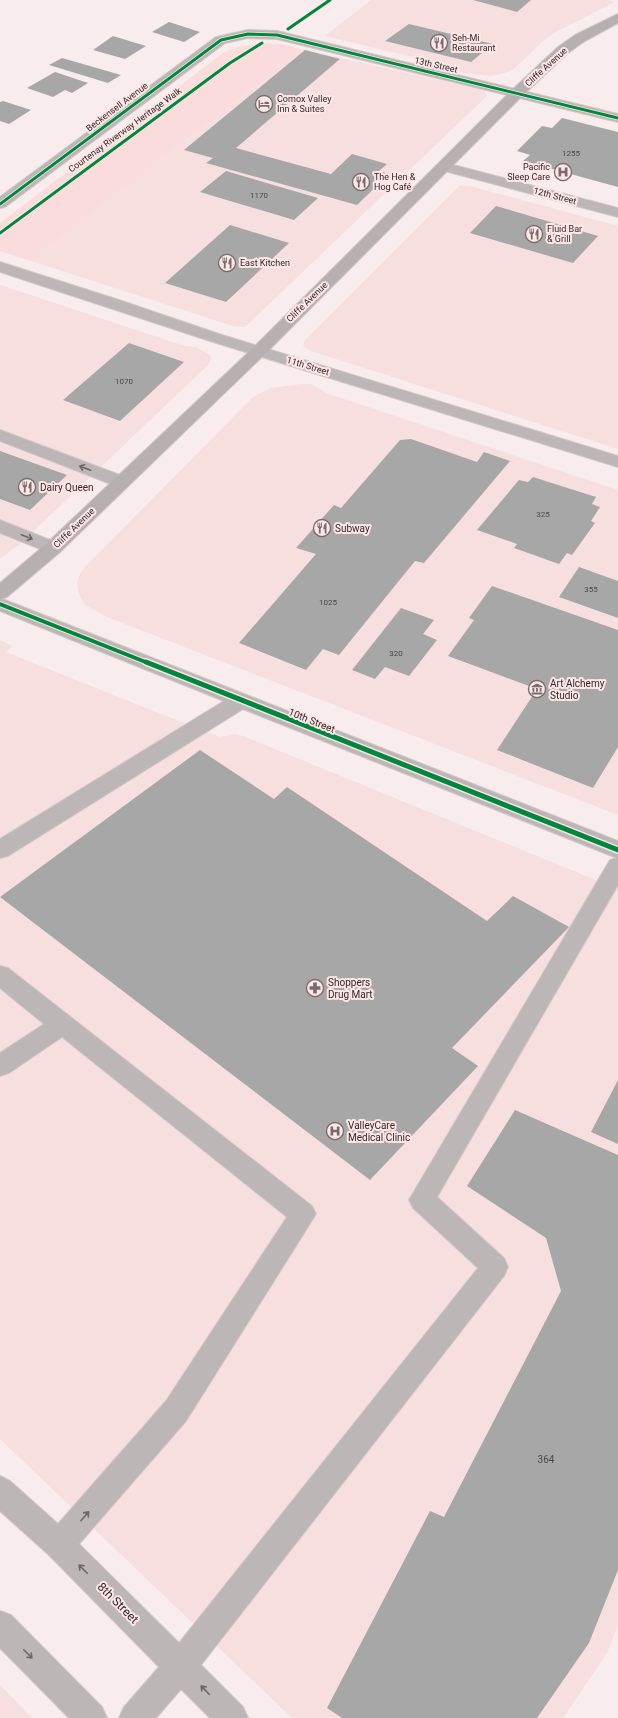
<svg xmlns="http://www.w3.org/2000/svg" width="618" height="1718" font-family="Roboto,sans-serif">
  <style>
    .built { fill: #f7dfe0 }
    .green { fill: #fbdcdd }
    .building { fill: #a8a7a7 }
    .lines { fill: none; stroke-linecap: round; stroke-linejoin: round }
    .minor-casing { stroke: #d3c9c9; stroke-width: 2 }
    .major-casing { stroke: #d3c9c9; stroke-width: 2 }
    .minor { fill: #bcb6b6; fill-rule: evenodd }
    .major { fill: #b7b0b0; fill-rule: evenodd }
    .cycleway-far2-casing { stroke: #fee6e7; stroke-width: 4.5 }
    .cycleway-far1-casing { stroke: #fee6e7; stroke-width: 6 }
    .cycleway-casing { stroke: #fee6e7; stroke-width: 8 }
    .cycleway-far2 { stroke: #00873e; stroke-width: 3 }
    .cycleway-far1 { stroke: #00873e; stroke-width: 4 }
    .cycleway { stroke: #00873e; stroke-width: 5 }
    .oneway { stroke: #6f6767 }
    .labels { text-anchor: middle; stroke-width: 4; stroke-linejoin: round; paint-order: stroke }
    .number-label { font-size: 8px; fill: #4e4747 }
    .far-poi-label { font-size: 9px; fill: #302727; stroke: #fee6e7; text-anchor: start }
    .far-street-label { font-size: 9px; fill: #302727; stroke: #fee6e7 }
    .poi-label { font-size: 10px; fill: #302727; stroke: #fee6e7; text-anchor: start }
    .street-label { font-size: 10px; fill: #302727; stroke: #fee6e7 }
    .near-number-label { font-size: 10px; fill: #4e4747 }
    .near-street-label { font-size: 12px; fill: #302727; stroke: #fee6e7 }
  </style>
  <rect width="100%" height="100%" fill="#f8ecec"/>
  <!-- built -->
  <g class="built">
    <polygon points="371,0 607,0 615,2 554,33 544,40 513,70 502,74 490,76 463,73 454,67 325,36"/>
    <polygon points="302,49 481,90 485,92 487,96 245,327 236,327 31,261"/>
    <polygon points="460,185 470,186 618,226 618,449 311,351 304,347 303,344 305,340"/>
    <polygon points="0,285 185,346 196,347 210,355 211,359 208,365 22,542 0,559"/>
    <polygon points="301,384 310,384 329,394 618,490 618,815 107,617 85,605 79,594 77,584 80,574 85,567 253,397 271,388"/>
    <polygon points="0,640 12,646 6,652 219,737 235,734 243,736 618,889 618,1625 607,1653 563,1718 292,1718 0,1439"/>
    <polygon points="0,1685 32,1718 0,1718"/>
  </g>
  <!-- green -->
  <polygon class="green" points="262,43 281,44 302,49 31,261 0,251 0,223 223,53 238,47"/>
  <!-- building -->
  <g class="building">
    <polygon points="473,0 531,0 517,12"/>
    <polygon points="169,22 200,32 184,42 152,32"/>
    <polygon points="409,24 493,44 471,62 385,41"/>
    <polygon points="113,36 136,43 146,46 125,59 93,50"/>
    <polygon points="305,50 340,59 236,148 331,174 352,154 387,164 379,171 389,174 357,205 206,163 213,158 184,150"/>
    <polygon points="62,58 121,75 108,83 49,65"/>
    <polygon points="55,72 88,83 72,93 65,90 53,97 27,88"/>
    <polygon points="3,101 31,110 9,124 0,121 0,102"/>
    <polygon points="562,118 618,132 618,187 523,161 530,155 517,151 542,126 552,128"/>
    <polygon points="226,171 318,198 294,220 200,192"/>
    <polygon points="496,206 598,236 573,263 470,233"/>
    <polygon points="230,225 289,243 226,302 165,283"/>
    <polygon points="129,343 184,362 120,421 63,400"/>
    <polygon points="411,439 477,462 484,452 510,461 424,563 415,561 339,655 323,649 306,670 239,643 316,554 296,548 334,505 341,508 400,440"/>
    <polygon points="0,451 67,475 30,510 0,499"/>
    <polygon points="533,477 596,497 592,504 600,507 591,521 595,523 572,555 567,553 559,564 514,548 517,544 477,530 519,480 528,482"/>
    <polygon points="579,567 618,581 618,618 559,597"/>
    <polygon points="492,586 618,630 618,747 593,788 497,750 537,689 448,656 474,620 469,618"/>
    <polygon points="401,608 434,620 423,634 437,640 409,676 385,667 375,679 352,670"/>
    <polygon points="200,750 274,799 287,787 487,921 513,896 569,927 452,1048 478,1066 370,1180 0,897"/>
    <polygon points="618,1080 618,1144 591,1132"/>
    <polygon points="515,1110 618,1155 618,1570 589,1643 537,1718 342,1718 327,1708 430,1511 444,1517 561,1291 546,1238 467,1186"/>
  </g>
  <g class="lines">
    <!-- minor casing -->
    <g class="minor-casing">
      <g id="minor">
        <polygon points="248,30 277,31 618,114 618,122 277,39 248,38 225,43 5,207 0,208 0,197 216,37"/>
        <polygon points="446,163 618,208 618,217 441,170 439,167 441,164"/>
        <polygon points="0,262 119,300 222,335 618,456 618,467 210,341 0,272"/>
        <polygon points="0,430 128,478 131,482 128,486 122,488 116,486 0,441"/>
        <polygon points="0,520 60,544 62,548 60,552 53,554 0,533"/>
        <polygon points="0,598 618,841 618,885 437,1197 504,1258 508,1267 504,1276 201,1665 243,1707 248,1718 210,1718 181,1689 156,1718 119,1718 124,1707 159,1667 49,1555 0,1511 0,1476 10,1481 58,1524 166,1401 287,1217 62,1037 9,1073 0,1076 0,1053 44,1024 0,988 0,966 8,968 312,1206 316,1214 186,1421 79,1544 179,1643 478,1268 413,1208 409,1200 610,860 617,858 243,709 8,856 0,858 0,839 224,701 0,611"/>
        <polygon points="0,1611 11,1615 102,1707 107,1718 69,1718 0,1648"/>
      </g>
    </g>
    <!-- major casing -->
    <g class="major-casing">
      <polygon id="major" points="618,14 618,23 585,41 568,53 522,96 265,354 60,552 7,597 0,599 0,583 46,544 253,348 512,90 558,47 575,35"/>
    </g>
    <!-- minor -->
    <use href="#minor" class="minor"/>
    <!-- major -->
    <use href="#major" class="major"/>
    <!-- cycleway-far2 casing -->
    <g class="cycleway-far2-casing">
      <g id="cycleway-far2">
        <polyline points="288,29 330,0"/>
        <polyline points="0,204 221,40 248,34 277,35 618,118"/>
        <polyline points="0,233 230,63 262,43"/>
      </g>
    </g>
    <!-- cycleway-far1 casing -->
    <g class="cycleway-far1-casing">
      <polyline id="cycleway-far1" points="0,604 148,663"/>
    </g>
    <!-- cycleway casing -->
    <g class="cycleway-casing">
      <polyline id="cycleway" points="146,662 618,850"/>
    </g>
    <!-- cycleway-far2 -->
    <use href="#cycleway-far2" class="cycleway-far2"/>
    <!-- cycleway-far1 -->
    <use href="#cycleway-far1" class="cycleway-far1"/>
    <!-- cycleway -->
    <use href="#cycleway" class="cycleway"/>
  </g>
  <!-- one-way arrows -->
  <defs><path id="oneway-shaft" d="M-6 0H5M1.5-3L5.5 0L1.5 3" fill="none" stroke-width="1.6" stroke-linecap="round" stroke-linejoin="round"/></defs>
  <g class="oneway">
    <use href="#oneway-shaft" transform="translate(85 468) rotate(-159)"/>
    <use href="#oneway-shaft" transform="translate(27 537) rotate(22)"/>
    <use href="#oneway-shaft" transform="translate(85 1516) rotate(-49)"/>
    <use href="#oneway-shaft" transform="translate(83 1569) rotate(-135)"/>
    <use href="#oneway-shaft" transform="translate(28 1654) rotate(45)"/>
    <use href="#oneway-shaft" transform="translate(205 1690) rotate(-134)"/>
  </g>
  <!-- icons -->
  <defs>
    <g id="restaurant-ring" transform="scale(0.9)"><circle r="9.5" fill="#fee6e7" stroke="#766c6c" stroke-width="1.5"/><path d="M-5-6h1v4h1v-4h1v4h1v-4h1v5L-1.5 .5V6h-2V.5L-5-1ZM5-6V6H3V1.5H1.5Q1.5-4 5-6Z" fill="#766c6c"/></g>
    <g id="hotel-ring" transform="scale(0.9)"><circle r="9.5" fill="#fee6e7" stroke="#766c6c" stroke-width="1.5"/><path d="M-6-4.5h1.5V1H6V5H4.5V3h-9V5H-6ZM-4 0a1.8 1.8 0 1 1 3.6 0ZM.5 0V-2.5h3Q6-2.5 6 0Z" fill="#766c6c"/></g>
    <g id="hospital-ring" transform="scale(0.9)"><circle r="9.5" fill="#fee6e7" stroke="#766c6c" stroke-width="1.5"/><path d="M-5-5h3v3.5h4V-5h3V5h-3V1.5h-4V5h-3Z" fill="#766c6c"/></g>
    <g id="museum-ring" transform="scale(0.9)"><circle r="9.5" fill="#fee6e7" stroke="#766c6c" stroke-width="1.5"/><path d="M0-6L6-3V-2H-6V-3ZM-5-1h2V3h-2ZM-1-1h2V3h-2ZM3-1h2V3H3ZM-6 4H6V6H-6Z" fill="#766c6c"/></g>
    <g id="pharmacy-ring" transform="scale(0.9)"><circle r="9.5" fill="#fee6e7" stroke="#766c6c" stroke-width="1.5"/><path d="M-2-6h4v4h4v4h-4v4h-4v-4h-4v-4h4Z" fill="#766c6c"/></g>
  </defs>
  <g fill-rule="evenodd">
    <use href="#restaurant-ring" x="439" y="43"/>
    <use href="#hotel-ring" x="264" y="104"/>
    <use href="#hospital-ring" x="563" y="172"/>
    <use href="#restaurant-ring" x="361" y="182"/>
    <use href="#restaurant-ring" x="534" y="234"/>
    <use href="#restaurant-ring" x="227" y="263"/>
    <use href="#restaurant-ring" x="27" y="487"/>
    <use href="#restaurant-ring" x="322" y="528"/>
    <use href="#museum-ring" x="537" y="689"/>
    <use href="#pharmacy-ring" x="315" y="988"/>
    <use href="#hospital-ring" x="335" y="1131"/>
  </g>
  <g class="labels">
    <!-- number labels -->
    <g class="number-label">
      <text x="571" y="156">1255</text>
      <text x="259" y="198">1170</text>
      <text x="124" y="384">1070</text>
      <text x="543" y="517">325</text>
      <text x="591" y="592">355</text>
      <text x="328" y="605">1025</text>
      <text x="396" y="656">320</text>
    </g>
    <!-- far-poi labels -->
    <g class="far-poi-label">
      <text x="452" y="41">Seh-Mi<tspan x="452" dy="10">Restaurant</tspan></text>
      <text x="277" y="102">Comox Valley<tspan x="277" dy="10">Inn &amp; Suites</tspan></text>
      <text x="550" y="170" text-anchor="end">Pacific<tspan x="550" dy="10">Sleep Care</tspan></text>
      <text x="374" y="180">The Hen &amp;<tspan x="374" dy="10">Hog Café</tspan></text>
      <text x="547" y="232">Fluid Bar<tspan x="547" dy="10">&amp; Grill</tspan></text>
      <text x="240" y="266">East Kitchen</text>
    </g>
    <!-- far-street labels -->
    <g class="far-street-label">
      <text transform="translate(436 65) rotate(13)" y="3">13th Street</text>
      <text transform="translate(546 67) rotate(-42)" y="3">Cliffe Avenue</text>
      <text transform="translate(117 107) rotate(-37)" y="3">Beckensell Avenue</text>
      <text transform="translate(125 130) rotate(-36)" y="3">Courtenay Riverway Heritage Walk</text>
      <text transform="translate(555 196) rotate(15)" y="3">12th Street</text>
      <text transform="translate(307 302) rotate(-44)" y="3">Cliffe Avenue</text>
      <text transform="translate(308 366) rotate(17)" y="3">11th Street</text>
      <text transform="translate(74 528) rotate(-44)" y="3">Cliffe Avenue</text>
    </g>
    <!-- poi labels -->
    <g class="poi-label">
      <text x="40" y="491">Dairy Queen</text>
      <text x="335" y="532">Subway</text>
      <text x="550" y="687">Art Alchemy<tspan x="550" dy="12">Studio</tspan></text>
      <text x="328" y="986">Shoppers<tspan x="328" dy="12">Drug Mart</tspan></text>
      <text x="348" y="1129">ValleyCare<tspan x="348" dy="12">Medical Clinic</tspan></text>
    </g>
    <!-- street labels -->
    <g class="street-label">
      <text transform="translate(312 720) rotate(22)" y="4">10th Street</text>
    </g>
    <!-- near-number labels -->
    <g class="near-number-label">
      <text x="546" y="1463">364</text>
    </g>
    <!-- near-street labels -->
    <g class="near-street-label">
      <text transform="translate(118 1603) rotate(45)" y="4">8th Street</text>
    </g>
  </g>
</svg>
